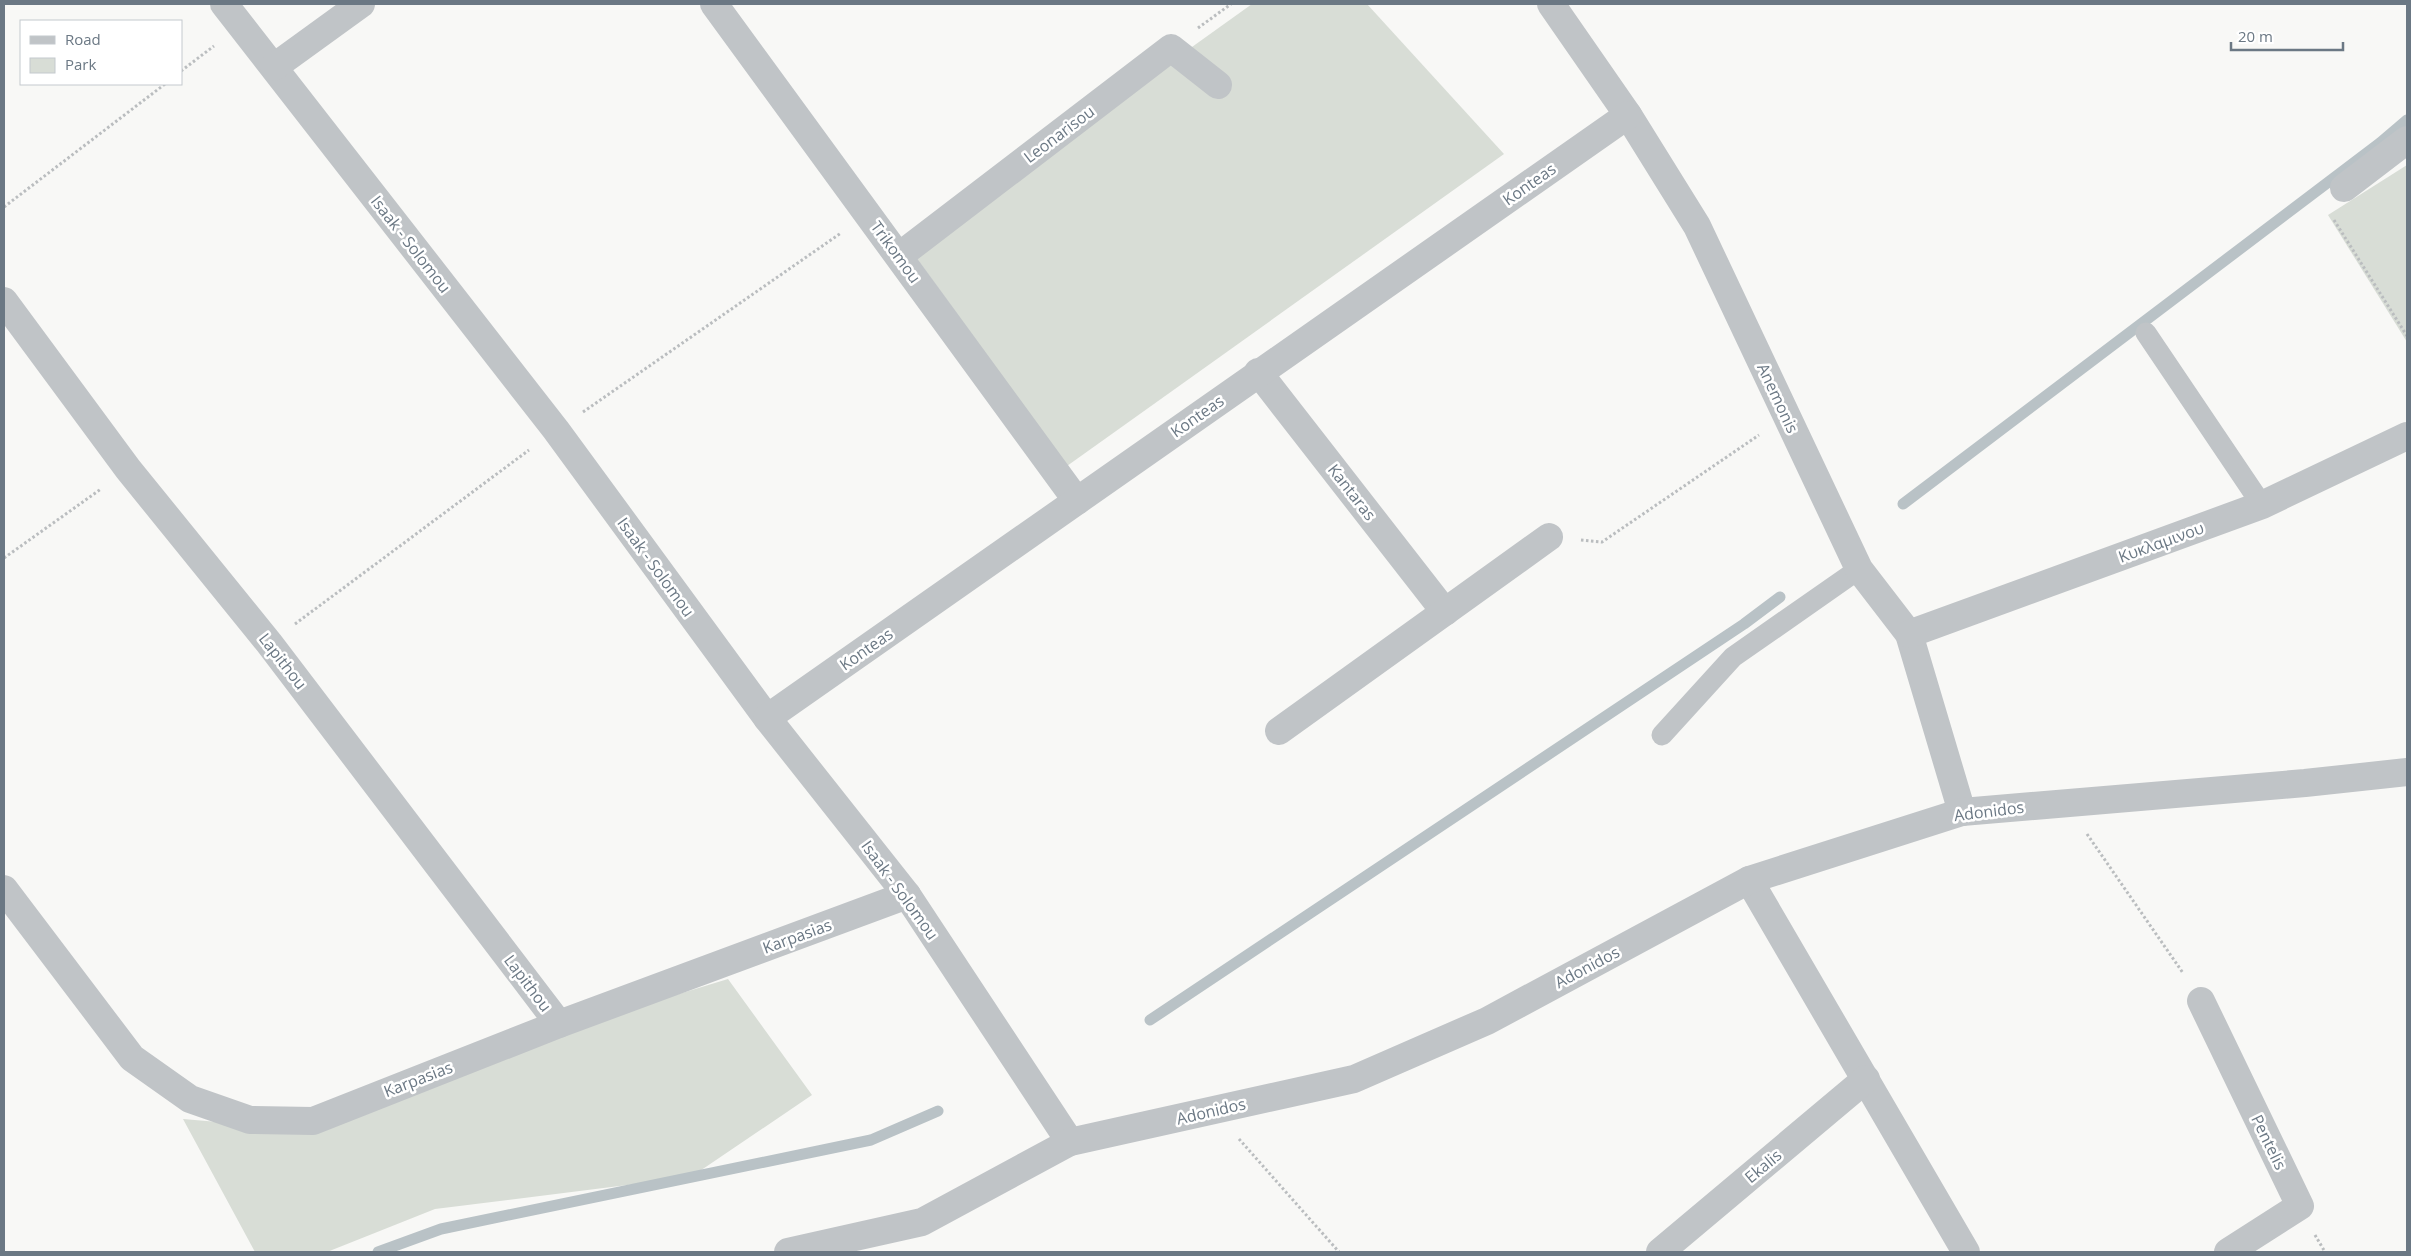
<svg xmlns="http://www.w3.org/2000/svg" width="2411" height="1256" font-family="'Open Sans',sans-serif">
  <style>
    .green { fill: #d8ddd6 }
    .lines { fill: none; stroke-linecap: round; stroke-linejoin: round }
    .stream { stroke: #b9c2c6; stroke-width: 11 }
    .path { stroke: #babdbf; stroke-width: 3; stroke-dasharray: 2.5 2.5; stroke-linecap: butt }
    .lane { stroke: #c0c4c7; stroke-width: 21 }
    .street { stroke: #c0c4c7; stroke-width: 28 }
    .labels { text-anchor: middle; stroke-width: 5; stroke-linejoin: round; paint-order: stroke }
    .street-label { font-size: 16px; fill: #6b7884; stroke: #fff }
  </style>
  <rect width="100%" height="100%" fill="#f8f8f6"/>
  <!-- green -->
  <g class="green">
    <polygon points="1252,4 1367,4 1504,154 1067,466 910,249"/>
    <polygon points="2407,165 2407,342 2328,215"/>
    <polygon points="728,979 812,1095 691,1177 435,1209 327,1252 255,1252 183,1119 290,1128 554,1032"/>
  </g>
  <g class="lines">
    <!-- stream -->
    <g class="stream">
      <polyline points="1903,504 2380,143 2407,120"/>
      <polyline points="1150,1020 1744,624 1780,597"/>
      <polyline points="378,1252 441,1229 871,1140 938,1111"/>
    </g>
    <!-- path -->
    <g class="path">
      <polyline points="1198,28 1231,4"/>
      <polyline points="181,71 214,46"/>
      <polyline points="4,207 165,84"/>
      <polyline points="2334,220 2407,336"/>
      <polyline points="583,412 841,233"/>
      <polyline points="1581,540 1602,542 1759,435"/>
      <polyline points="4,558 101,489"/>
      <polyline points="295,624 529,450"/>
      <polyline points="2087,834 2183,973"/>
      <polyline points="1239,1139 1339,1252"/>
      <polyline points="2315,1235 2325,1252"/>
    </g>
    <!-- lane -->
    <g class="lane">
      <polyline points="2146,333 2262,505"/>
      <polyline points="1662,735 1733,657 1859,569"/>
    </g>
    <!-- street -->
    <g class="street">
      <polyline points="224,4 556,430 767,718 907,895 1070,1142"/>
      <polyline points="714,4 1077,501"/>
      <polyline points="1551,4 1628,115 1697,226 1859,569 1909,634 1962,812"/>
      <polyline points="274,67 361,4"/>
      <polyline points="2344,188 2407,140"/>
      <polyline points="899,256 1171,48 1218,85"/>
      <polyline points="4,301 128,469 269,643 559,1024"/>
      <polyline points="1258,372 1445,612"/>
      <polyline points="1909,634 2262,505 2407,436"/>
      <polyline points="767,718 1628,115"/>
      <polyline points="1279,731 1549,537"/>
      <polyline points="1749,880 1966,1252"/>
      <polyline points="4,889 132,1058 190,1099 250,1120 313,1121 559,1024 907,895"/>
      <polyline points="2201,1001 2300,1206 2228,1252"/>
      <polyline points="788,1252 922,1222 1070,1142 1354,1079 1487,1021 1749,880 1962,812 2305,783 2407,772"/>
      <polyline points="1660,1252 1866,1079"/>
    </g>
  </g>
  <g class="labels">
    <!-- street labels -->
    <g class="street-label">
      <text transform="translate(1059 134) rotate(-37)" y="6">Leonarisou</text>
      <text transform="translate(1529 184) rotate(-35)" y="6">Konteas</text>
      <text transform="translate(411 244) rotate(52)" y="6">Isaak - Solomou</text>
      <text transform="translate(896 252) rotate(54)" y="6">Trikomou</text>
      <text transform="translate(1778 398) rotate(65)" y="6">Anemonis</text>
      <text transform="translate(1197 416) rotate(-35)" y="6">Konteas</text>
      <text transform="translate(1352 492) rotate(52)" y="6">Kantaras</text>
      <text transform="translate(2161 542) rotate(-20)" y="6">Κυκλαμινου</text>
      <text transform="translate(656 567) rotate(54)" y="6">Isaak - Solomou</text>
      <text transform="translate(866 649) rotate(-35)" y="6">Konteas</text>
      <text transform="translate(283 661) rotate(52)" y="6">Lapithou</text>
      <text transform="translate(1989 811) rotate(-7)" y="6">Adonidos</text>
      <text transform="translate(900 890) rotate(54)" y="6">Isaak - Solomou</text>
      <text transform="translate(797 936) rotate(-20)" y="6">Karpasias</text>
      <text transform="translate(1587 967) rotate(-28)" y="6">Adonidos</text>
      <text transform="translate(528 983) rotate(53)" y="6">Lapithou</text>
      <text transform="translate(418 1079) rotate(-21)" y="6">Karpasias</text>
      <text transform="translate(1211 1111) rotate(-13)" y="6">Adonidos</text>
      <text transform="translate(2269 1142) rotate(64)" y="6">Pentelis</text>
      <text transform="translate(1763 1166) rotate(-40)" y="6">Ekalis</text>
    </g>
  </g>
  <!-- border -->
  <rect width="2411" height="1256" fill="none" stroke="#6b7884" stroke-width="10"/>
  <!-- legend -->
  <rect x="20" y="20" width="162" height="65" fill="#ffffff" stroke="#c4c9ce"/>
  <rect x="30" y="36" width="25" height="8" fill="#c0c4c7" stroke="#c4c9ce"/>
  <text x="65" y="45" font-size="15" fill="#6b7884">Road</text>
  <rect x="30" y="58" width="25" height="15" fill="#d8ddd6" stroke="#c4c9ce"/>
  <text x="65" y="70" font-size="15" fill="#6b7884">Park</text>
  <!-- scale -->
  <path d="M2231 42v8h112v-8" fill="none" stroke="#6b7884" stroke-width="2.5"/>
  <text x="2238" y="42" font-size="15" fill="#6b7884" stroke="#ffffff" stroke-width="4" paint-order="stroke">20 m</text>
</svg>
